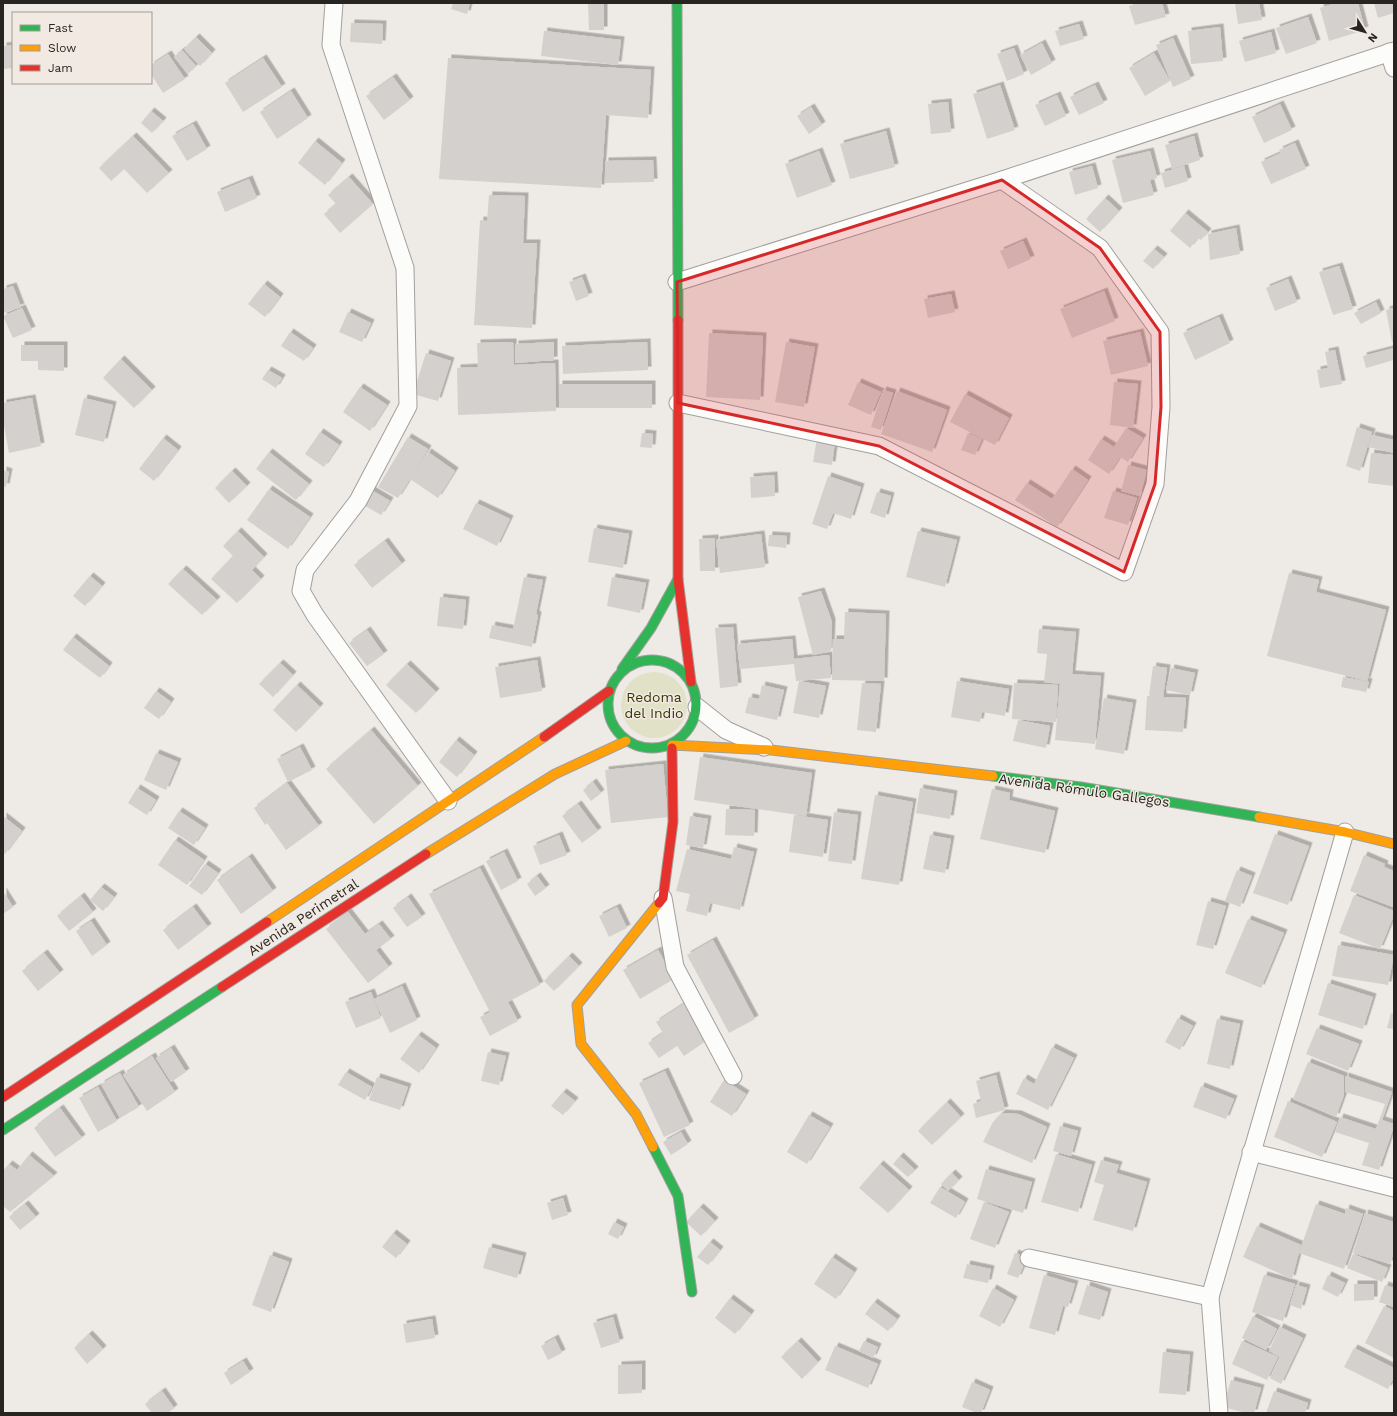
<svg xmlns="http://www.w3.org/2000/svg" width="1397" height="1416" font-family="'Work Sans',sans-serif">
  <style>
    .green { fill: #e1e1c8 }
    .building { fill: #d3d0ce; filter: url(#shadow) }
    .lines { fill: none; stroke-linecap: round; stroke-linejoin: round }
    .street-casing { stroke: #a3a09d; stroke-width: 19 }
    .fast-casing { stroke: #a3a09d; stroke-width: 11 }
    .slow-casing { stroke: #a3a09d; stroke-width: 11 }
    .jam-casing { stroke: #a3a09d; stroke-width: 11 }
    .street { stroke: #fcfcfb; stroke-width: 17 }
    .fast { stroke: #30b455; stroke-width: 9 }
    .slow { stroke: #ff9f0a; stroke-width: 9 }
    .jam { stroke: #e5322d; stroke-width: 9 }
    .marked { fill: #d62828; fill-opacity: 0.2; stroke: #d62828; stroke-width: 3; stroke-linejoin: round }
    .labels { text-anchor: middle; stroke-width: 3; stroke-linejoin: round; paint-order: stroke }
    .park-label { font-size: 14px; fill: #343605; stroke: #f2eae2 }
    .street-label { font-size: 14px; fill: #272422; stroke: #f2eae2 }
  </style>
  <defs>
    <filter id="shadow"><feDropShadow dx="3.5" dy="-3.5" stdDeviation="0" flood-color="#0004"/></filter>
  </defs>
  <rect width="100%" height="100%" fill="#eeeae6"/>
  <!-- green -->
  <circle class="green" cx="654" cy="705" r="33"/>
  <!-- building -->
  <g class="building">
    <polygon points="453,3 470,3 467,14 451,9"/>
    <polygon points="588,3 604,3 604,30 589,30"/>
    <polygon points="1139,3 1162,3 1166,17 1135,25 1129,6"/>
    <polygon points="1235,3 1259,3 1262,20 1238,24"/>
    <polygon points="1336,3 1358,3 1365,30 1329,41 1320,8"/>
    <polygon points="1374,3 1394,3 1394,13 1378,18"/>
    <polygon points="1308,17 1317,43 1286,54 1276,28"/>
    <polygon points="351,23 383,24 382,44 350,42"/>
    <polygon points="1079,24 1084,39 1060,46 1055,31"/>
    <polygon points="1220,27 1223,61 1191,64 1188,31"/>
    <polygon points="544,31 621,40 618,65 541,56"/>
    <polygon points="1271,32 1276,53 1245,62 1239,41"/>
    <polygon points="196,37 212,53 200,66 184,49"/>
    <polygon points="1173,38 1191,79 1173,87 1156,45"/>
    <polygon points="1042,43 1052,63 1031,75 1020,55"/>
    <polygon points="13,45 13,68 3,69 3,46"/>
    <polygon points="1014,48 1024,74 1007,81 997,54"/>
    <polygon points="182,50 196,66 188,74 174,57"/>
    <polygon points="1154,53 1170,81 1145,96 1129,68"/>
    <polygon points="168,54 185,79 163,93 151,74 151,65"/>
    <polygon points="263,58 282,87 243,112 225,83"/>
    <polygon points="448,58 651,70 648,118 606,115 601,188 439,179"/>
    <polygon points="393,77 410,100 384,120 366,96"/>
    <polygon points="1000,85 1015,130 987,139 973,94"/>
    <polygon points="1095,85 1104,103 1079,115 1070,97"/>
    <polygon points="291,91 308,118 277,139 260,112"/>
    <polygon points="1057,95 1066,116 1045,126 1035,105"/>
    <polygon points="948,102 951,132 931,134 928,104"/>
    <polygon points="1280,104 1292,130 1264,143 1252,117"/>
    <polygon points="811,107 822,125 809,134 797,116"/>
    <polygon points="151,111 163,121 152,133 141,123"/>
    <polygon points="193,124 207,149 187,161 172,136"/>
    <polygon points="886,131 895,167 850,179 840,144"/>
    <polygon points="133,136 169,173 147,193 124,169 111,181 99,168"/>
    <polygon points="1194,136 1200,160 1172,169 1165,145"/>
    <polygon points="315,141 342,163 325,185 298,163"/>
    <polygon points="1295,143 1306,169 1271,184 1261,162 1281,153 1279,150"/>
    <polygon points="819,151 832,185 797,198 785,164"/>
    <polygon points="1150,151 1157,178 1150,180 1154,195 1123,203 1112,160"/>
    <polygon points="653,160 654,182 605,183 605,161"/>
    <polygon points="1092,166 1098,188 1075,195 1069,172"/>
    <polygon points="1184,166 1188,181 1165,188 1161,173"/>
    <polygon points="349,177 373,204 340,233 324,214 336,204 328,195"/>
    <polygon points="249,179 257,198 225,212 217,192"/>
    <polygon points="489,195 525,196 523,243 537,243 532,328 474,325 480,220 487,221"/>
    <polygon points="1105,198 1119,211 1100,232 1086,219"/>
    <polygon points="1185,213 1208,232 1201,240 1198,238 1190,248 1170,231"/>
    <polygon points="1236,228 1240,254 1210,260 1208,234"/>
    <polygon points="1023,241 1031,259 1008,269 1000,251"/>
    <polygon points="1154,249 1164,257 1153,269 1143,261"/>
    <polygon points="1339,266 1353,309 1333,315 1319,272"/>
    <polygon points="582,277 589,296 576,301 569,282"/>
    <polygon points="1288,279 1297,302 1275,311 1266,288"/>
    <polygon points="264,284 280,297 265,317 248,304"/>
    <polygon points="13,286 21,307 3,313 3,289"/>
    <polygon points="1104,291 1115,321 1072,338 1060,309"/>
    <polygon points="951,294 955,312 928,318 924,299"/>
    <polygon points="1376,302 1381,313 1361,324 1354,313"/>
    <polygon points="22,308 32,330 13,338 3,316"/>
    <polygon points="1394,308 1394,342 1392,342 1386,310"/>
    <polygon points="348,312 371,323 362,342 339,332"/>
    <polygon points="1219,317 1230,343 1195,360 1183,333"/>
    <polygon points="290,332 313,348 304,361 281,346"/>
    <polygon points="1140,332 1148,366 1111,375 1103,341"/>
    <polygon points="709,333 763,336 760,400 706,397"/>
    <polygon points="513,342 514,365 555,363 556,411 458,415 457,368 478,367 477,343"/>
    <polygon points="554,342 554,360 515,363 515,344"/>
    <polygon points="647,342 648,370 563,374 562,346"/>
    <polygon points="786,342 815,347 804,407 775,402"/>
    <polygon points="21,345 64,345 64,371 38,370 38,361 21,361"/>
    <polygon points="1394,348 1394,360 1366,368 1363,356"/>
    <polygon points="1335,350 1342,384 1320,388 1317,370 1328,368 1325,352"/>
    <polygon points="426,353 451,361 438,401 413,394"/>
    <polygon points="121,359 152,390 134,408 103,378"/>
    <polygon points="268,370 282,378 276,388 262,379"/>
    <polygon points="858,382 881,392 871,415 848,405"/>
    <polygon points="1114,382 1138,384 1133,428 1110,425"/>
    <rect x="559" y="384" width="93" height="24"/>
    <polygon points="360,387 387,405 370,431 343,412"/>
    <polygon points="883,390 893,393 881,430 871,427"/>
    <polygon points="897,391 947,410 932,452 881,434"/>
    <polygon points="965,394 1009,418 995,445 950,422"/>
    <polygon points="32,398 41,446 9,453 3,420 3,403"/>
    <polygon points="84,398 113,405 104,442 75,435"/>
    <polygon points="1357,427 1372,432 1360,471 1346,466"/>
    <polygon points="1126,428 1143,438 1128,462 1120,457 1109,474 1088,460 1101,439 1114,447"/>
    <polygon points="320,432 339,445 324,467 305,454"/>
    <polygon points="642,433 653,434 652,448 640,447"/>
    <polygon points="968,433 982,439 975,455 961,450"/>
    <polygon points="1372,435 1394,440 1394,453 1368,447"/>
    <polygon points="408,437 428,449 412,476 428,452 455,471 438,498 410,479 398,498 378,487"/>
    <polygon points="163,438 178,450 154,481 139,469"/>
    <polygon points="817,438 835,441 832,465 813,462"/>
    <polygon points="269,452 309,484 296,500 256,469"/>
    <polygon points="1371,453 1394,455 1394,486 1368,483"/>
    <polygon points="1128,465 1147,470 1140,496 1121,491"/>
    <polygon points="1072,469 1088,480 1057,527 1015,500 1027,483 1052,499"/>
    <polygon points="3,470 9,472 6,487 3,486"/>
    <polygon points="232,471 247,486 229,503 215,488"/>
    <polygon points="774,475 775,496 751,498 750,477"/>
    <polygon points="828,476 861,487 851,519 833,513 827,529 812,524"/>
    <polygon points="368,488 390,501 381,515 360,503"/>
    <polygon points="269,489 310,517 288,549 247,520"/>
    <polygon points="1113,491 1137,498 1128,525 1104,518"/>
    <polygon points="877,492 891,496 885,518 870,513"/>
    <polygon points="476,503 510,519 497,546 463,529"/>
    <polygon points="594,528 629,534 623,568 588,562"/>
    <polygon points="238,531 264,557 252,570 261,579 237,603 211,579 233,556 223,546"/>
    <polygon points="918,531 957,540 945,587 906,577"/>
    <polygon points="761,534 765,567 720,573 716,540"/>
    <polygon points="769,535 787,536 786,548 768,546"/>
    <polygon points="715,538 715,571 700,571 699,539"/>
    <polygon points="385,541 402,564 372,588 354,565"/>
    <polygon points="183,569 217,600 202,615 168,584"/>
    <polygon points="1289,573 1319,580 1316,592 1386,610 1367,681 1267,656"/>
    <polygon points="90,576 102,586 85,606 73,596"/>
    <polygon points="524,577 543,580 536,614 538,615 532,647 489,638 492,625 513,629"/>
    <polygon points="612,577 646,583 640,613 607,606"/>
    <polygon points="821,591 832,622 831,651 813,655 798,597"/>
    <polygon points="440,597 466,600 463,629 437,626"/>
    <polygon points="845,612 886,614 884,681 832,680 833,639 844,639"/>
    <polygon points="733,627 738,686 720,688 715,628"/>
    <polygon points="1039,629 1076,632 1072,674 1101,676 1095,744 1055,740 1060,684 1044,682 1047,654 1037,653"/>
    <polygon points="367,630 384,654 367,666 349,643"/>
    <polygon points="73,637 109,666 100,678 63,650"/>
    <polygon points="792,639 794,659 829,655 831,678 796,681 794,664 740,669 737,644"/>
    <polygon points="537,660 542,691 500,698 495,667"/>
    <polygon points="280,663 293,675 273,697 259,684"/>
    <polygon points="407,664 436,692 416,713 386,685"/>
    <polygon points="1153,666 1167,668 1163,697 1186,698 1183,732 1145,730 1147,696 1155,696 1149,695"/>
    <polygon points="1171,668 1195,673 1190,695 1166,690"/>
    <polygon points="1343,677 1369,682 1366,692 1341,687"/>
    <polygon points="799,681 826,686 819,718 793,713"/>
    <polygon points="957,681 1009,689 1005,716 982,712 980,722 951,717"/>
    <polygon points="862,683 881,684 876,732 857,730"/>
    <polygon points="1014,683 1058,685 1056,722 1012,719"/>
    <polygon points="297,685 320,707 296,732 273,710"/>
    <polygon points="762,685 784,690 777,720 745,713 749,697 759,699"/>
    <polygon points="156,691 171,702 159,719 144,708"/>
    <polygon points="1104,698 1133,703 1124,754 1095,749"/>
    <polygon points="1018,720 1050,726 1046,748 1013,741"/>
    <polygon points="371,730 418,786 374,824 326,769"/>
    <polygon points="456,740 474,755 457,777 439,762"/>
    <polygon points="300,747 312,770 288,782 277,759"/>
    <polygon points="156,753 178,762 166,790 144,780"/>
    <polygon points="700,757 812,773 806,816 694,800"/>
    <polygon points="663,764 668,817 611,823 605,770"/>
    <polygon points="593,782 601,793 591,801 583,790"/>
    <polygon points="287,783 319,826 286,850 267,823 265,825 254,808"/>
    <polygon points="137,788 156,800 147,815 128,803"/>
    <polygon points="920,788 954,794 950,819 916,813"/>
    <polygon points="992,789 1010,793 1009,800 1055,811 1045,853 980,839"/>
    <polygon points="875,795 913,802 899,885 861,879"/>
    <polygon points="578,804 598,831 582,843 562,816"/>
    <polygon points="726,809 755,810 754,836 725,835"/>
    <polygon points="179,811 205,828 194,845 168,828"/>
    <polygon points="834,812 858,815 852,864 828,861"/>
    <polygon points="794,815 828,820 823,857 789,852"/>
    <polygon points="3,816 22,831 5,854 3,853"/>
    <polygon points="690,816 708,819 703,848 686,845"/>
    <polygon points="1275,834 1309,846 1288,905 1253,893"/>
    <polygon points="559,835 567,855 540,865 533,846"/>
    <polygon points="930,835 951,839 945,873 923,869"/>
    <polygon points="175,840 204,860 187,885 158,865"/>
    <polygon points="734,847 754,852 740,910 710,903 707,916 686,911 690,894 676,891 687,849 731,859"/>
    <polygon points="504,852 518,881 501,890 486,861"/>
    <polygon points="1364,855 1385,864 1384,867 1394,871 1393,907 1350,891"/>
    <polygon points="249,857 273,891 241,914 217,880"/>
    <polygon points="205,864 218,873 202,895 189,886"/>
    <polygon points="480,868 540,985 508,1002 518,1021 490,1036 480,1017 490,1012 429,894"/>
    <polygon points="1237,870 1252,876 1240,907 1225,901"/>
    <polygon points="537,876 546,888 535,896 527,884"/>
    <polygon points="101,887 114,897 103,911 90,900"/>
    <polygon points="3,891 13,907 3,914"/>
    <polygon points="1354,895 1394,911 1394,915 1380,949 1339,933"/>
    <polygon points="81,896 93,912 69,931 57,916"/>
    <polygon points="408,897 422,917 407,927 393,908"/>
    <polygon points="1208,901 1226,906 1213,949 1196,945"/>
    <polygon points="193,907 208,927 178,950 163,930"/>
    <polygon points="617,907 627,928 609,937 599,916"/>
    <polygon points="348,912 365,934 379,924 391,939 376,950 389,967 368,983 326,929"/>
    <polygon points="1248,919 1284,933 1261,988 1225,973"/>
    <polygon points="91,921 107,945 92,956 76,931"/>
    <polygon points="713,940 755,1019 729,1033 687,955"/>
    <polygon points="1338,945 1394,955 1388,985 1332,976"/>
    <polygon points="658,950 674,979 640,999 623,970"/>
    <polygon points="44,953 60,973 38,991 22,971"/>
    <polygon points="569,956 579,966 554,991 544,981"/>
    <polygon points="1328,983 1373,997 1363,1029 1318,1015"/>
    <polygon points="402,986 417,1020 390,1033 374,999"/>
    <polygon points="371,992 381,1018 356,1028 345,1002"/>
    <polygon points="685,1003 709,1039 684,1056 677,1046 659,1058 648,1043 663,1033 656,1022"/>
    <polygon points="1391,1013 1394,1014 1394,1029 1387,1028"/>
    <polygon points="1178,1018 1193,1026 1180,1050 1165,1042"/>
    <polygon points="1217,1019 1240,1024 1230,1069 1207,1064"/>
    <polygon points="1317,1028 1359,1044 1348,1071 1306,1054"/>
    <polygon points="418,1035 436,1048 419,1073 400,1059"/>
    <polygon points="1052,1047 1074,1058 1048,1110 1016,1094 1024,1078 1034,1084"/>
    <polygon points="171,1048 186,1072 171,1082 156,1058"/>
    <polygon points="488,1052 506,1056 499,1085 481,1081"/>
    <polygon points="152,1056 175,1092 147,1111 123,1075"/>
    <polygon points="1308,1062 1344,1076 1344,1095 1336,1117 1293,1099"/>
    <polygon points="665,1071 690,1125 664,1137 639,1083"/>
    <polygon points="346,1072 372,1087 365,1100 338,1085"/>
    <polygon points="120,1073 139,1107 120,1118 101,1084"/>
    <polygon points="996,1075 1005,1110 976,1118 973,1104 981,1101 976,1081"/>
    <polygon points="1345,1076 1392,1092 1382,1120 1394,1124 1394,1126 1379,1170 1362,1165 1369,1143 1335,1132 1340,1117 1376,1129 1385,1104 1345,1092"/>
    <polygon points="377,1077 408,1087 400,1110 369,1100"/>
    <polygon points="724,1080 746,1094 732,1116 710,1102"/>
    <polygon points="1201,1086 1234,1099 1226,1119 1193,1107"/>
    <polygon points="98,1087 117,1121 98,1132 79,1098"/>
    <polygon points="563,1092 575,1101 563,1115 551,1106"/>
    <polygon points="1288,1101 1337,1122 1322,1157 1274,1137"/>
    <polygon points="947,1102 961,1117 932,1145 918,1131"/>
    <polygon points="60,1108 82,1138 55,1157 34,1128"/>
    <polygon points="1002,1113 1018,1114 1047,1127 1032,1163 983,1142 993,1122"/>
    <polygon points="809,1115 830,1127 807,1164 787,1152"/>
    <polygon points="1060,1126 1078,1131 1071,1156 1053,1151"/>
    <polygon points="681,1132 688,1144 671,1155 663,1142"/>
    <polygon points="1056,1154 1092,1165 1078,1212 1041,1202"/>
    <polygon points="29,1155 54,1176 10,1212 3,1206 3,1171 9,1164 17,1170"/>
    <polygon points="900,1156 915,1170 908,1177 893,1164"/>
    <polygon points="1101,1160 1119,1165 1116,1173 1147,1182 1133,1231 1093,1220 1104,1185 1094,1182"/>
    <polygon points="880,1164 909,1190 888,1213 859,1188"/>
    <polygon points="986,1169 1032,1182 1023,1213 977,1199"/>
    <polygon points="952,1173 959,1180 948,1191 941,1184"/>
    <polygon points="940,1187 965,1202 956,1218 930,1203"/>
    <polygon points="563,1198 568,1215 552,1220 547,1203"/>
    <polygon points="984,1202 1009,1212 995,1248 970,1239"/>
    <polygon points="25,1204 36,1217 20,1230 9,1217"/>
    <polygon points="1316,1204 1345,1214 1346,1208 1363,1214 1344,1269 1299,1253"/>
    <polygon points="700,1207 715,1221 701,1236 686,1222"/>
    <polygon points="1365,1213 1394,1222 1394,1252 1390,1264 1353,1253"/>
    <polygon points="614,1222 624,1227 618,1239 608,1234"/>
    <polygon points="1257,1226 1301,1245 1292,1279 1243,1257"/>
    <polygon points="393,1233 407,1244 396,1258 382,1247"/>
    <polygon points="710,1242 720,1250 708,1265 697,1257"/>
    <polygon points="489,1247 523,1256 517,1278 483,1268"/>
    <polygon points="1015,1253 1027,1258 1018,1278 1007,1274"/>
    <polygon points="1353,1254 1388,1268 1382,1282 1347,1268"/>
    <polygon points="270,1255 289,1262 271,1312 252,1305"/>
    <polygon points="832,1257 854,1272 836,1299 814,1284"/>
    <polygon points="967,1264 991,1269 988,1283 963,1278"/>
    <polygon points="1044,1275 1075,1284 1068,1307 1063,1306 1055,1335 1029,1328"/>
    <polygon points="1264,1275 1295,1284 1283,1321 1252,1312"/>
    <polygon points="1328,1275 1345,1283 1338,1297 1322,1289"/>
    <polygon points="1354,1284 1374,1284 1374,1300 1354,1301"/>
    <polygon points="1087,1285 1108,1292 1100,1320 1078,1314"/>
    <polygon points="1296,1285 1307,1288 1301,1309 1290,1305"/>
    <polygon points="1385,1285 1394,1288 1394,1307 1379,1302"/>
    <polygon points="993,1288 1014,1300 1000,1327 979,1316"/>
    <polygon points="730,1298 751,1314 735,1334 715,1318"/>
    <polygon points="874,1302 897,1319 888,1331 865,1314"/>
    <polygon points="1384,1306 1394,1311 1394,1358 1365,1343"/>
    <polygon points="1253,1316 1277,1329 1266,1350 1242,1338"/>
    <polygon points="613,1317 620,1342 601,1348 593,1323"/>
    <polygon points="432,1319 435,1338 406,1343 403,1324"/>
    <polygon points="1280,1327 1303,1338 1281,1384 1270,1378 1280,1357 1269,1351"/>
    <polygon points="89,1334 103,1349 87,1364 74,1348"/>
    <polygon points="555,1338 562,1353 548,1360 541,1346"/>
    <polygon points="798,1341 818,1362 802,1379 781,1357"/>
    <polygon points="864,1341 878,1347 873,1358 859,1351"/>
    <polygon points="1242,1341 1278,1357 1267,1380 1232,1364"/>
    <polygon points="835,1346 878,1364 868,1388 825,1370"/>
    <polygon points="1354,1348 1394,1368 1394,1377 1388,1389 1344,1367"/>
    <polygon points="1163,1352 1190,1355 1186,1395 1159,1393"/>
    <polygon points="243,1361 250,1372 231,1385 224,1373"/>
    <polygon points="642,1364 642,1393 618,1394 618,1365"/>
    <polygon points="1231,1380 1261,1388 1254,1413 1246,1413 1223,1407"/>
    <polygon points="972,1382 990,1390 981,1413 977,1413 962,1407"/>
    <polygon points="162,1391 174,1408 168,1413 152,1413 145,1404"/>
    <polygon points="1274,1391 1308,1403 1305,1413 1266,1413"/>
  </g>
  <g class="lines">
    <!-- street casing -->
    <g class="street-casing">
      <g id="street">
        <polyline points="334,3 331,45 405,268 408,406 358,501 305,570 301,591 315,615 448,801"/>
        <polyline points="1389,52 1394,68"/>
        <polyline points="677,282 1002,180 1394,51"/>
        <polyline points="678,403 879,446 1124,572 1155,484 1161,407 1160,332 1100,248 1002,180"/>
        <polyline points="697,707 726,730 764,747"/>
        <polyline points="663,898 675,967 733,1076"/>
        <polyline points="1251,1152 1394,1188"/>
        <polyline points="1029,1258 1210,1297"/>
        <polyline points="1219,1413 1210,1297 1345,832"/>
      </g>
    </g>
    <!-- fast casing -->
    <g class="fast-casing">
      <g id="fast">
        <polyline points="677,3 678,320"/>
        <circle cx="652" cy="704" r="44"/>
        <polyline points="622,669 651,628 678,579"/>
        <polyline points="993,776 1081,787 1259,817"/>
        <polyline points="3,1130 222,987"/>
        <polyline points="653,1147 678,1196 692,1292"/>
      </g>
    </g>
    <!-- slow casing -->
    <g class="slow-casing">
      <g id="slow">
        <polyline points="672,748 672,745 771,750 993,776"/>
        <polyline points="1259,817 1345,832 1394,844"/>
        <polyline points="426,854 555,774 626,741"/>
        <polyline points="267,922 544,737"/>
        <polyline points="653,1147 636,1114 581,1044 577,1005 659,903"/>
      </g>
    </g>
    <!-- jam casing -->
    <g class="jam-casing">
      <g id="jam">
        <polyline points="678,320 678,579 691,682"/>
        <polyline points="544,737 609,691"/>
        <polyline points="659,903 663,898 673,822 672,748"/>
        <polyline points="222,987 426,854"/>
        <polyline points="3,1097 267,922"/>
      </g>
    </g>
    <!-- street -->
    <use href="#street" class="street"/>
    <!-- fast -->
    <use href="#fast" class="fast"/>
    <!-- slow -->
    <use href="#slow" class="slow"/>
    <!-- jam -->
    <use href="#jam" class="jam"/>
  </g>
  <!-- marked area -->
  <path class="marked" d="M1002 180 1100 248 1160 332 1161 407 1155 484 1124 572 879 446 678 403 677 282Z"/>
  <g class="labels">
    <!-- park labels -->
    <g class="park-label">
      <text x="654" y="702">Redoma<tspan x="654" dy="16">del Indio</tspan></text>
    </g>
    <!-- street labels -->
    <g class="street-label">
      <text transform="translate(1084 790) rotate(8)" y="5">Avenida Rómulo Gallegos</text>
      <text transform="translate(303 917) rotate(-33)" y="5">Avenida Perimetral</text>
    </g>
  </g>
  <!-- border -->
  <rect width="1397" height="1416" fill="none" stroke="#272422" stroke-width="8"/>
  <!-- legend -->
  <rect x="12" y="12" width="140" height="72" fill="#f2eae2" stroke="#a19b95"/>
  <rect x="20" y="25" width="20" height="6" fill="#30b455" stroke="#a19b95"/>
  <text x="48" y="32" font-size="12" fill="#272422">Fast</text>
  <rect x="20" y="45" width="20" height="6" fill="#ff9f0a" stroke="#a19b95"/>
  <text x="48" y="52" font-size="12" fill="#272422">Slow</text>
  <rect x="20" y="65" width="20" height="6" fill="#e5322d" stroke="#a19b95"/>
  <text x="48" y="72" font-size="12" fill="#272422">Jam</text>
  <!-- north arrow -->
  <g transform="translate(1365 32) rotate(127)" stroke="#f2eae2" stroke-width="3" paint-order="stroke">
  <path d="M0-3L7 15L0 10L-7 15Z" fill="#272422"/>
  <text y="-6" font-size="11" font-weight="bold" text-anchor="middle" fill="#272422">N</text>
  </g>
</svg>
